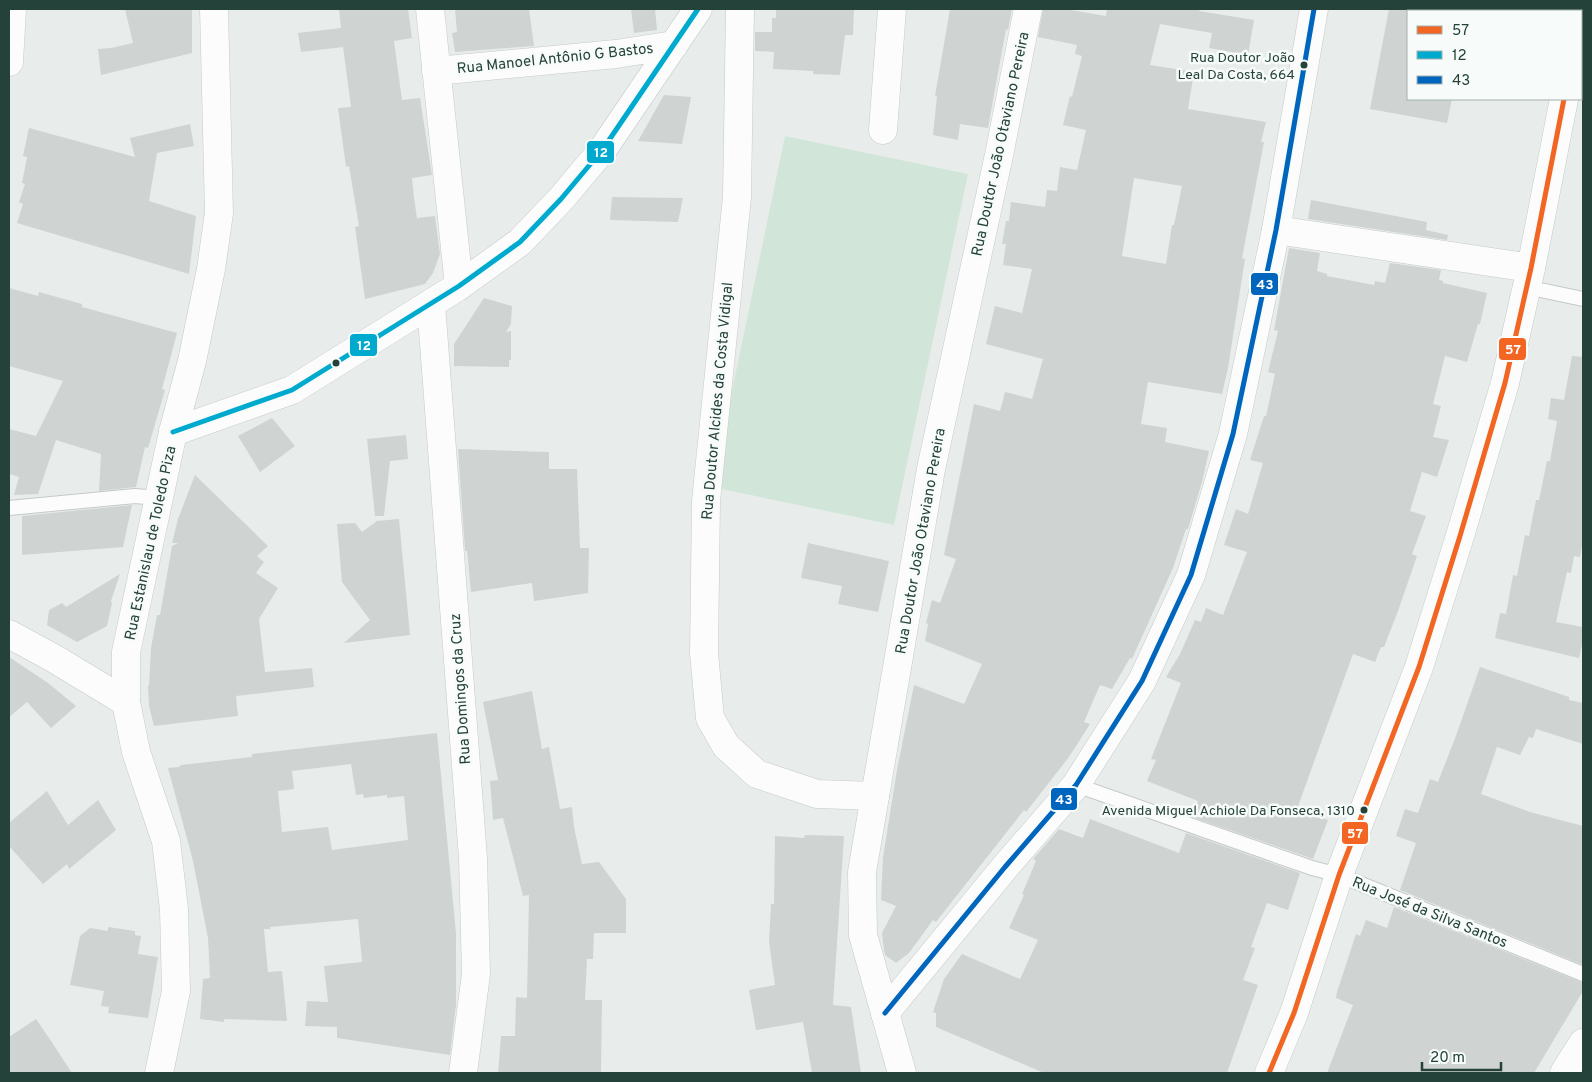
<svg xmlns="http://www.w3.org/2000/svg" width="1592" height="1082" font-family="Overpass,sans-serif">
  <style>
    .green { fill: #d1e6d8 }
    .building { fill: #cfd4d2; fill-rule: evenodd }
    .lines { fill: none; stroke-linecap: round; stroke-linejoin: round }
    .lane-casing { stroke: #c5cac8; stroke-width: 16 }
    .street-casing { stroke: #c5cac8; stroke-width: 29 }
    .secondary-casing { stroke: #c3cbc8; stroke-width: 29 }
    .lane { stroke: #fcfcfc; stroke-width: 14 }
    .street { stroke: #fcfcfc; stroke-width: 28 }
    .secondary { stroke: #fcfcfc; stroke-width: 28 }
    .bus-1-casing { stroke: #f7fbf9; stroke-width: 9 }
    .bus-2-casing { stroke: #f7fbf9; stroke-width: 9 }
    .bus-3-casing { stroke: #f7fbf9; stroke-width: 9 }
    .bus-1 { stroke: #f26522; stroke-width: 5 }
    .bus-2 { stroke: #00a9ce; stroke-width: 5 }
    .bus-3 { stroke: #0065bd; stroke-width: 5 }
    .bus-dot { fill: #24423a; stroke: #f7fbf9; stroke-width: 2 }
    .labels { text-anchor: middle; stroke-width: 5; stroke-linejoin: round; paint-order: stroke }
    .bus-label { font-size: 14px; fill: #24423a; stroke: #f7fbf9; text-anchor: end }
    .street-label { font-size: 15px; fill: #24423a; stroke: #f7fbf9 }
    .line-badge { stroke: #f7fbf9; stroke-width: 2 }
    .badge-label { font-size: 14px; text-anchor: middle; font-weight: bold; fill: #fff }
  </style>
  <rect width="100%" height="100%" fill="#e8edeb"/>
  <!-- green -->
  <polygon class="green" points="785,136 968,174 894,525 712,487"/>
  <!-- building -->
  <g class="building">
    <polygon points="125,9 192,9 192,53 101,75 98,49 111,48 133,43"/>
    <polygon points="339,9 408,9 412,38 394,41 402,100 420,98 432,175 412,178 414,198 417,218 435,216 440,254 433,273 425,284 365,299 355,227 359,226 349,166 346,167 338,108 351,107 343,47 301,52 298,33 341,28"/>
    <polygon points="455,9 529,9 534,46 455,52 452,33 457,32"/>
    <polygon points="631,9 655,9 657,30 634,33"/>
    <polygon points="776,9 854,9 853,35 845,35 840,75 813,74 813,71 773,69 774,52 755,51 755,32 772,32 772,18 776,18"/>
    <polygon points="950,9 1012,9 1008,30 1006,29 988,128 960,124 958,140 933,135 937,96 935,96"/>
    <path d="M1043 9H1065L1106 16 1107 9H1200L1199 11 1254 20 1248 55 1209 48 1212 33 1160 24 1150 65 1194 72 1188 109 1266 122 1261 142H1264L1246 237 1242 258 1245 259 1228 368 1222 394 1148 382 1141 424 1167 428 1165 442 1209 451 1202 482 1191 519 1188 529H1186L1173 568 1132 659 1130 658 1112 689 1100 685 1084 722 1090 724 1069 757 1026 812 1024 810 936 922 933 920 909 953 896 963 885 955 884 951 882 933 896 906 881 900 883 857 897 770 914 685 964 704 982 664 925 641 928 624 926 623 932 600 940 603 956 559 944 555 974 404 1000 411 1005 392 1032 399 1043 359 986 344 995 306 1022 313 1032 269 1003 265 1006 244H1002L1006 221H1009L1011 202 1045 207 1047 190 1057 191 1060 167 1077 170 1086 130 1063 125 1070 96 1072 97 1082 56 1075 54 1077 45 1038 37ZM1134 178 1182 186 1174 225H1172L1166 264 1122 256Z"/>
    <polygon points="1389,9 1408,9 1408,99 1452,99 1447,123 1370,109"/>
    <polygon points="664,95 691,97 682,144 638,141"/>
    <polygon points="190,124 194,146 157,153 149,201 196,216 189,274 17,223 23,204 19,202 25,184 22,183 27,157 23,156 29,128 135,157 130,138"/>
    <polygon points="612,197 683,198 678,222 610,220"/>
    <polygon points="1311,200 1427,222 1426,230 1448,235 1447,240 1308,219"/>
    <polygon points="1289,248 1320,253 1317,271 1327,274 1327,276 1374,285 1375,281 1385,283 1390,263 1441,270 1439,280 1443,281 1443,283 1487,293 1480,324 1478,324 1467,362 1445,356 1433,404 1441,406 1433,437 1449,440 1437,477 1422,472 1410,511 1426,516 1412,554 1417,556 1398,611 1384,647 1381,647 1375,662 1353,654 1297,809 1328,820 1313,859 1192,817 1198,801 1147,781 1156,760 1151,759 1181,683 1166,677 1180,654 1195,620 1201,622 1206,608 1223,615 1247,552 1224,545 1236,509 1248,514 1263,463 1250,460 1264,416 1266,416 1275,374 1268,372 1278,331 1274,330"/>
    <polygon points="9,288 38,296 39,292 82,304 82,307 177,333 162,389 165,390 148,448 145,447 136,487 99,491 101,454 56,440 38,494 14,495 19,477 9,474 9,429 36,436 63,381 9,366"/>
    <polygon points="484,298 512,306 511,324 506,332 511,331 511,360 509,360 509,367 454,366 454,344"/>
    <polygon points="1572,356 1583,357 1583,540 1580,557 1574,556 1571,573 1567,572 1556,622 1583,627 1583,640 1579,658 1495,638 1500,613 1506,614 1513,575 1517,576 1525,535 1529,536 1536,500 1539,500 1547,461 1550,461 1557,421 1548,419 1551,398 1564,400"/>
    <polygon points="272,418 295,446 260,472 238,436"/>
    <polygon points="406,435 408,459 390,461 384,516 375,516 367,439"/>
    <polygon points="458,449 549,452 549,469 577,469 580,548 589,548 588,593 534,601 532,583 471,592 467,551 465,551"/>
    <polygon points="195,475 268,546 257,556 264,562 256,573 278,588 259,619 265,672 312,668 314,687 236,696 238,716 154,726 149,706 148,686 149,686 151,648 157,615 160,615 172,546 178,543 172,543 178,519"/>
    <polygon points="132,505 123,547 22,555 22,516"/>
    <polygon points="399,519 410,635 344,643 370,620 342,582 337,524 355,523 362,532 377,521"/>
    <polygon points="808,543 889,561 878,612 838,604 842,586 801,578"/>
    <polygon points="120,574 111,601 112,603 107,626 77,642 47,625 49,610 62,603 66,607"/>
    <polygon points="9,657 48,683 76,706 51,728 27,702 9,717"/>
    <polygon points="1480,667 1569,697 1569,700 1583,703 1583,744 1536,729 1533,738 1529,737 1520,755 1497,747 1481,794 1530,812 1583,826 1583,965 1400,890 1416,843 1396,836 1405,809 1418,813 1430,779 1438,782 1457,733"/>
    <polygon points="532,691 542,749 549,747 560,809 572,807 574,827 582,864 599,862 626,899 626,933 594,933 593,959 587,959 585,1000 602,1000 601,1073 498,1073 501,1036 515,1036 516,997 527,998 529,895 523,896 503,818 493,820 490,781 498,780 483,702"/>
    <path d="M437 733 456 933V1005L450 1055 337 1038V1027L305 1026 307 1001 328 1002 324 966 362 962 358 919 270 927 271 929H264L268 972 282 971 287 1021 224 1019V1022L200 1019 203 979 210 978 208 938 193 861 168 768 179 767 181 765 252 757V754ZM351 764 356 795 363 794 364 798 387 795V798L404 796 408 840 332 850 328 827 282 832 278 791 294 789 292 771Z"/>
    <polygon points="47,791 68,825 98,800 116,830 69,869 67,864 43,884 9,846 9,823"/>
    <polygon points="1090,819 1179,853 1186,833 1300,873 1288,910 1267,903 1251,947 1255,948 1243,980 1258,985 1227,1073 1044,1073 936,1027 936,1013 933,1012 944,979 962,954 1020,979 1038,940 1009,928 1024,895 1022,894 1036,861 1033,859 1059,829 1083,838"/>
    <polygon points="805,835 844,836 833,1005 851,1007 861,1073 812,1073 803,1022 756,1030 749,990 775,985 769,942 771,904 774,904 775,836 804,838"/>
    <polygon points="1394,907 1583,983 1583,991 1534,1073 1327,1073 1353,1005 1336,998 1337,992 1356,934 1360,936 1366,920 1387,928"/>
    <polygon points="108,927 135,931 135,935 141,936 138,954 158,957 148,1018 108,1013 109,1007 101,1006 104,991 70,985 80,936 90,928 108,931"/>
    <polygon points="36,1019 53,1044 72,1073 9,1073 9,1037"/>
  </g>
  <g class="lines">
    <!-- lane casing -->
    <g class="lane-casing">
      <g id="lane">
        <polyline points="1526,287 1583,299"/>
        <polyline points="9,508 135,496 159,498"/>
        <polyline points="1076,785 1312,868 1339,875 1583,974"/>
      </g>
    </g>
    <!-- street casing -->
    <g class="street-casing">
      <g id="street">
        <polyline points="430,9 459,286"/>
        <polyline points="740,9 737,197 706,501 704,653 710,718 726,746 757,774 817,794 875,796"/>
        <polyline points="9,62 12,9"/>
        <polyline points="436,71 616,54 674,45"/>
        <polyline points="883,130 892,9"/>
        <polyline points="1276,230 1531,268"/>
        <polyline points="431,304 473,858 476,974 463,1073"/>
        <polyline points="173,432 292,390 459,286 520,242 561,199 603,149 698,9"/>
        <polyline points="9,634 55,659 126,702"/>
        <polyline points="885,1013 1005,867 1076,785 1142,681 1191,575 1233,434 1276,230 1314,9"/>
        <polyline points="159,1073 176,991 174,909 166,841 136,752 126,702 126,652 173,432 192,361 211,269 219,213 214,9"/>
        <polyline points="902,1073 863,935 862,872 931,469 999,155 1028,9"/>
        <polyline points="1564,1073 1583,1043"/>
      </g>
    </g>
    <!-- secondary casing -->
    <g class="secondary-casing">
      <g id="secondary">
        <polyline points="1581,11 1581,9"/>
        <polyline points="1269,1073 1294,1013 1339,875 1419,667 1460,536 1505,383 1531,268 1564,99"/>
      </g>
    </g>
    <!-- lane -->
    <use href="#lane" class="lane"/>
    <!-- street -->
    <use href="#street" class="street"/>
    <!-- secondary -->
    <use href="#secondary" class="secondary"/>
    <!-- bus-1 casing -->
    <g class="bus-1-casing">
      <polyline id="bus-1" points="1269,1073 1294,1013 1339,875 1419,667 1460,536 1505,383 1531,268 1564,99"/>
    </g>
    <!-- bus-2 casing -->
    <g class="bus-2-casing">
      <polyline id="bus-2" points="173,432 292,390 459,286 520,242 561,199 603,149 698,9"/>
    </g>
    <!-- bus-3 casing -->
    <g class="bus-3-casing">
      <polyline id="bus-3" points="885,1013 1005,867 1076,785 1142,681 1191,575 1233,434 1276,230 1314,9"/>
    </g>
    <!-- bus-1 -->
    <use href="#bus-1" class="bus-1"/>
    <!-- bus-2 -->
    <use href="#bus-2" class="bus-2"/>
    <!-- bus-3 -->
    <use href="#bus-3" class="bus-3"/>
  </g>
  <!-- markers -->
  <g class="bus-dot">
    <circle cx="1304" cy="65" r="4.5"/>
    <circle cx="336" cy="363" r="4.5"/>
    <circle cx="1364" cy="810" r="4.5"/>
  </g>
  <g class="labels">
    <!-- bus labels -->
    <g class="bus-label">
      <text x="1295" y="62">Rua Doutor João<tspan x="1295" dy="17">Leal Da Costa, 664</tspan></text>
      <text x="1355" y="815">Avenida Miguel Achiole Da Fonseca, 1310</text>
    </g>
    <!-- street labels -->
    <g class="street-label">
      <text transform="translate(555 58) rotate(-6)" y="5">Rua Manoel Antônio G Bastos</text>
      <text transform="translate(1000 144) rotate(-78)" y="5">Rua Doutor João Otaviano Pereira</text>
      <text transform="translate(717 401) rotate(-85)" y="5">Rua Doutor Alcides da Costa Vidigal</text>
      <text transform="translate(920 541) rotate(-80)" y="5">Rua Doutor João Otaviano Pereira</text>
      <text transform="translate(150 543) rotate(-78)" y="5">Rua Estanislau de Toledo Piza</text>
      <text transform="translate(460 689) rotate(-94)" y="5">Rua Domingos da Cruz</text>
      <text transform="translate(1430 912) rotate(22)" y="5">Rua José da Silva Santos</text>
    </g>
  </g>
  <g class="line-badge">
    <rect x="586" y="140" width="29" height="24" rx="5" fill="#00a9ce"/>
    <rect x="1250" y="272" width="29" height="24" rx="5" fill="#0065bd"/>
    <rect x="349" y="333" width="29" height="24" rx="5" fill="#00a9ce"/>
    <rect x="1498" y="337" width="29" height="24" rx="5" fill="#f26522"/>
    <rect x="1050" y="787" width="28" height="24" rx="5" fill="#0065bd"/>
    <rect x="1341" y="821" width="28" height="24" rx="5" fill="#f26522"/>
  </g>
  <g class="badge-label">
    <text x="601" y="157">12</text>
    <text x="1265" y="289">43</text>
    <text x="364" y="350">12</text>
    <text x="1513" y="354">57</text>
    <text x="1064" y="804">43</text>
    <text x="1355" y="838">57</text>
  </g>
  <!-- border -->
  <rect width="1592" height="1082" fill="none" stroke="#24423a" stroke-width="20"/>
  <!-- legend -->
  <rect x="1407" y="10" width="175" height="90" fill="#f7fbf9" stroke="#a3b1ad"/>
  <rect x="1417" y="26" width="25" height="8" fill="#f26522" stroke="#a3b1ad"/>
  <text x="1452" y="35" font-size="15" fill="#24423a">57</text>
  <rect x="1417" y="51" width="25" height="8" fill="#00a9ce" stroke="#a3b1ad"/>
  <text x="1452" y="60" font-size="15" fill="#24423a">12</text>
  <rect x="1417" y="76" width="25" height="8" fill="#0065bd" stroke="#a3b1ad"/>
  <text x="1452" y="85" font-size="15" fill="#24423a">43</text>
  <!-- scale -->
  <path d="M1422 1062v8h79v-8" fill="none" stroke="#24423a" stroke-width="2.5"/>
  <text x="1430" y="1062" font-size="15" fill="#24423a" stroke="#f7fbf9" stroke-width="4" paint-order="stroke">20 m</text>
</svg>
